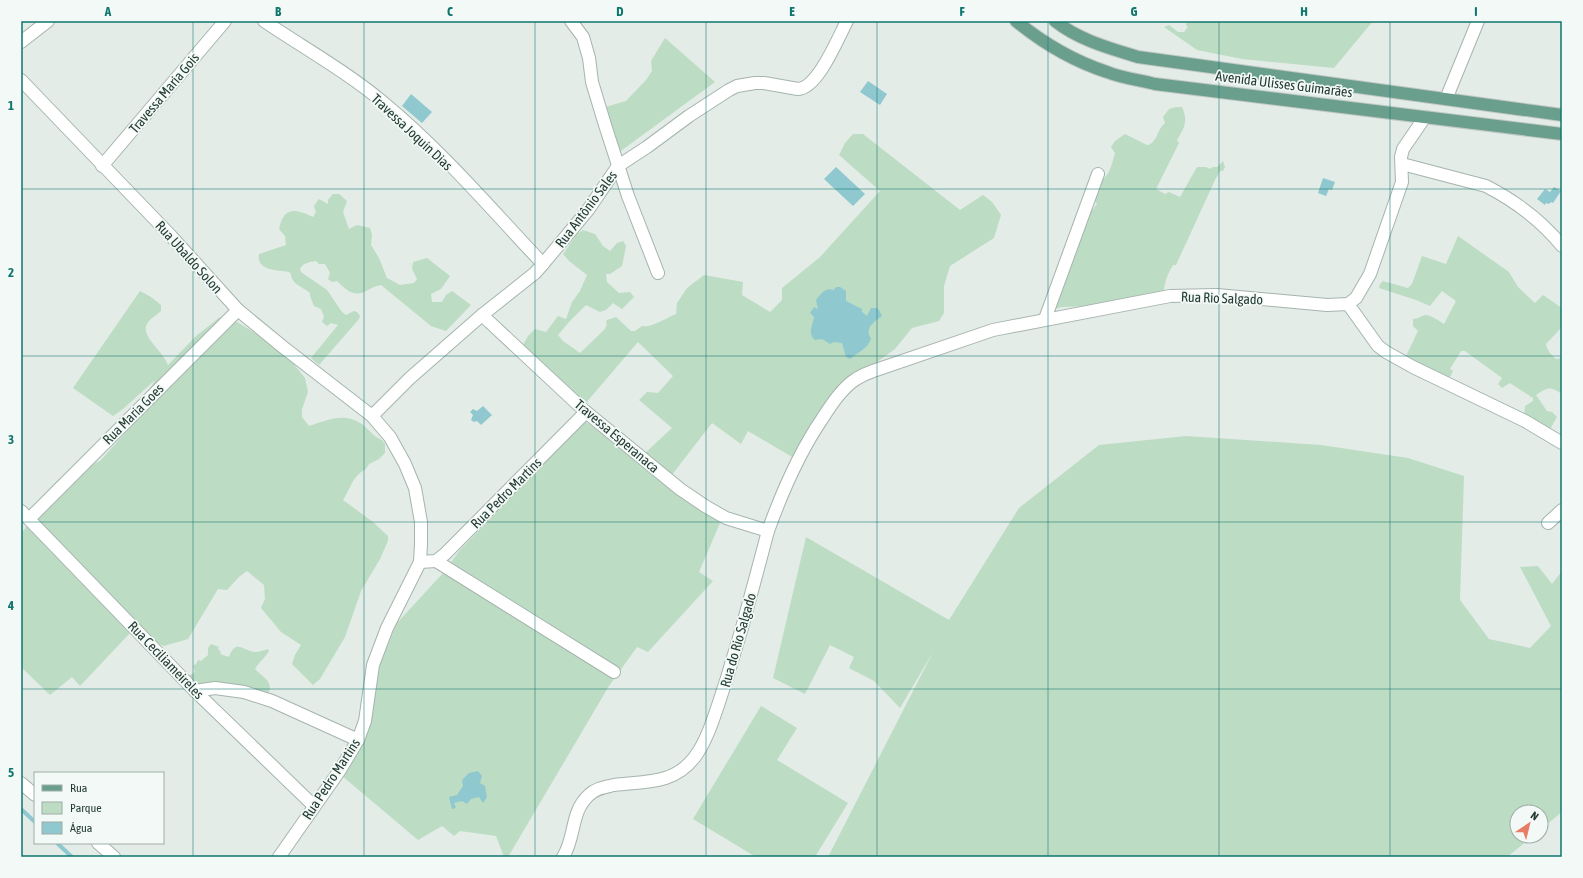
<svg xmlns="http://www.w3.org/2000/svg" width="1583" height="878" font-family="'Asap Condensed',sans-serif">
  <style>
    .green { fill: #bddcc4 }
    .water { fill: #8fc8ce }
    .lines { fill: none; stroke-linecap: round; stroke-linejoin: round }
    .stream { stroke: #8fc8ce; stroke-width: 4 }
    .minor-casing { stroke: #a6b4ae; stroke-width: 14 }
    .major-casing { stroke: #c2c8c6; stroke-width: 14 }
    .minor { stroke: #fff; stroke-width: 12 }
    .major { stroke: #6a9f8e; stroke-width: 12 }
    .grid { fill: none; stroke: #0f766e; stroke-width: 1; stroke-opacity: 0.55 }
    .labels { text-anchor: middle; stroke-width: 3.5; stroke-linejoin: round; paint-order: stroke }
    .street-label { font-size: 14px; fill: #243c34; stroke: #f3f9f6 }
    .neatline { fill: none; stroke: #0f766e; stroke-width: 1.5 }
    .grid-label { font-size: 13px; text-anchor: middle; font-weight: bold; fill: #0f766e }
  </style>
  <rect width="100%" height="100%" fill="#e3ece7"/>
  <!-- green -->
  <g class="green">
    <polygon points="1187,21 1373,21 1334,68 1242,59 1197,50 1164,27 1169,25 1178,32 1184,32 1188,27 1186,25"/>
    <polygon points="665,38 715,82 618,153 602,108 626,101 646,80 652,71 651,61"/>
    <path d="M1176 107H1182C1188 121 1185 127 1177 140L1179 143 1156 189 1165 194 1169 192 1180 197 1197 167H1206L1210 169 1213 167H1217L1223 161 1225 167 1223 171H1220L1215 180 1176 265H1173C1168 274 1164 282 1164 292L1092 306 1062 307 1053 309 1084 221 1097 204 1094 199 1101 188V181C1110 175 1112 163 1115 153L1111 147 1115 141 1125 134 1147 145C1157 144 1157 129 1165 123L1163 117 1169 109Z"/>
    <path d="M853 134H863L960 210 983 195 992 202 1001 215 994 238 950 266 944 286V313L939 321 912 328 895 349 866 370 794 458 748 431 741 444 712 423 671 476 644 454 672 428 639 400 647 392 658 393 673 376 638 342 585 404 522 347 528 336 535 329 546 332 558 316 566 319 572 302 580 291 587 275 569 261 563 254 577 234 583 230 595 234 603 246 610 251 617 243 623 241 626 246 622 266 610 274H606L607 282 619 293 630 292 634 297 622 309 613 303 606 310 600 312 586 305 569 322 558 335 563 341 580 353 605 329 607 324 606 322 607 320 616 317 631 331H635L642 326C652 328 666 318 676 314L677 303 687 288 704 275 743 282 742 295 770 312 782 300V288L820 257 880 191 839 155 845 143Z"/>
    <path d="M333 194H339L347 201 343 212 349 229 357 225 370 228 372 235 371 245 379 258 387 278 400 285 414 283 417 279 412 269 413 262 427 258 450 276 441 289 431 294 432 302H442L446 295 452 291 471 305 446 331 431 326 381 285C375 286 372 288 366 291 354 298 345 289 337 281L332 282 328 279 330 273 325 264H319L316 261C309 262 303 263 300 269L301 272 327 290 342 312 346 315 354 311 357 312 360 316 359 319 319 365 311 358 338 325 331 323 327 326 322 322 324 317 321 309 314 306 310 296V293C302 286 292 285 291 274L289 272C277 270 256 271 259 254L286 245 285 236 279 229C284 206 295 209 313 217L316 212 314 206 319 199 328 204V200Z"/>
    <path d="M1458 236 1509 272 1518 287 1535 303 1543 295 1562 308V327L1546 344C1547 350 1551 355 1556 359L1562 358V394C1550 386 1548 387 1536 395L1547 411 1552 412 1557 417 1549 431 1524 417 1525 406 1533 401V398L1510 383 1502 388 1498 384 1502 378 1465 351H1461L1450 369 1453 371 1449 379 1406 356 1418 331 1413 326V319C1418 319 1421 316 1425 315 1431 315 1439 321 1444 324L1456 301 1442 291 1430 306 1416 300 1379 288 1380 284 1383 281 1408 288 1412 284 1422 256 1446 264Z"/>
    <path d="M140 291 151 297 161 305V311C157 315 149 319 147 324 140 336 164 352 168 365L196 336 220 317 237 322 270 342 284 352 305 378 308 392 302 409V417L309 426C325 421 344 412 360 423 368 428 373 437 382 440L385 444V453L379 459 369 464C365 472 363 469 358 475 352 480 348 493 343 500L373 522 388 536V541L380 559 361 591 345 637 320 679 313 685 292 664 295 655 301 645 281 632 261 608 265 599 264 585 247 571 240 576 227 590 218 589 188 639 164 646 130 633 80 686 72 677 50 695 21 667V533L25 529 33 506 59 479 100 461 135 422 149 390 155 380 123 409 113 416 73 388Z"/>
    <polygon points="585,421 720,523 699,572 713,581 648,652 637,647 609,686 508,857 504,857 496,836 460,831 454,836 442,826 418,840 341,775 364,738 380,664 397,623 443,573 460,550"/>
    <polygon points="1186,436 1321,445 1408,458 1464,476 1460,600 1489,639 1530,648 1551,626 1520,567 1538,566 1552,584 1562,571 1562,812 1541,829 1541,812 1517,812 1517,836 1533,836 1507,857 828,857 933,652 900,708 874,681 849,668 854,657 830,645 805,694 773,678 806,537 949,620 1019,508 1099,445"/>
    <path d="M211 644 219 647 218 649 221 652 220 654 229 657C236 638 243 651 255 652 259 652 264 650 268 649L269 651C265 658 259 662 255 669 261 676 275 682 268 693L195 691 187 677 195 672 193 666 194 665 196 664 198 660 201 661 208 655V648Z"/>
    <polygon points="761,706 797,728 777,760 848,803 815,857 756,857 693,819"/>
  </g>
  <!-- water -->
  <g class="water">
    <polygon points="868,81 887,94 880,105 860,92"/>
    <polygon points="411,94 432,112 422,123 402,106"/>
    <polygon points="836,167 865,194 853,206 824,179"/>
    <polygon points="1323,178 1335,182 1332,190 1329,189 1326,196 1318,193"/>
    <polygon points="1554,187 1561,191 1553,203 1551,202 1549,204 1546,203 1545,205 1537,199 1545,189 1550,192"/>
    <path d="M836 287H840L846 291V301L862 309V312L867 316 871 308H877L879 310 882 316C874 322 864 328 871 338 869 348 858 352 850 359L846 357 842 343 834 342 830 344 822 339 815 340C807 333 813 325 814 317L810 313 814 307 818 309 816 300C821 294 825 287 834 290Z"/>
    <polygon points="483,406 492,415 481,425 477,421 474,422 471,420 473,415 470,412 473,409 477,411"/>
    <polygon points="478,771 482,776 480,783 485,786 487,797 483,803 479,797 471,799 467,804 462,801 454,803 456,808 452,809 449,797 457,795 463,786 462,780 469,773"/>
  </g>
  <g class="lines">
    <!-- stream -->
    <g class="stream">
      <polyline points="21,809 35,822"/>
      <polyline points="57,843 72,857"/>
    </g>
    <!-- minor casing -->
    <g class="minor-casing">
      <g id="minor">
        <path d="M264 21C304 48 347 72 384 103 442 151 492 210 543 264"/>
        <polyline points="571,21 583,37 589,58 592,82 605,125 628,196 658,273"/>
        <polyline points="21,42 48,21"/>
        <polyline points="21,80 171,236 238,310 283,347 372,416 390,437 405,464 415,488 421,522 421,544 420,562 387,628 373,665 365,721 358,740 340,770 279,857"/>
        <polyline points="1446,99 1478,21"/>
        <path d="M1402 164 1486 186C1515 201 1542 221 1562 246"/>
        <polyline points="102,166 225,21"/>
        <polyline points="1348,304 1378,346 1386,352 1413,367 1525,421 1562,443"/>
        <polyline points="482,315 586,412 680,489 705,506 726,518 768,531"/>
        <polyline points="1045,319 1098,174"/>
        <path d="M372 416 410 378 482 315 535 273 543 264 588 210 618 166 647 147 689 116 729 90 737 86 755 83H764L798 89C818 88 838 38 847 21"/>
        <polyline points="21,511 195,691 314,806"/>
        <polyline points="29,519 238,310"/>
        <polyline points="1548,523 1562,510"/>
        <polyline points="436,561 614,672"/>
        <polyline points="420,562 436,561 445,554 586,412"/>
        <polyline points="195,691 215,688 244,692 272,701 358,740"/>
        <polyline points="21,783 35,795"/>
        <polyline points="98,843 114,857"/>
        <path d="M563 857C576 837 570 812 589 795 596 788 605 787 614 785 644 781 673 785 694 758 709 739 718 704 726 681 737 646 747 611 756 576 760 561 764 546 768 531 782 492 799 453 822 419 831 405 842 388 856 379 861 376 867 373 873 371L993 330 1170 296 1217 295 1327 305 1348 304 1356 298 1370 274 1402 182 1401 157 1403 149 1425 117"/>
      </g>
    </g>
    <!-- major casing -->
    <g class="major-casing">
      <g id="major">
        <path d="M1016 21C1043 43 1073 61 1107 72 1122 78 1139 80 1155 84L1562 134"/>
        <path d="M1055 21C1079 40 1109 48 1138 57L1562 115"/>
      </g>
    </g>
    <!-- minor -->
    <use href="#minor" class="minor"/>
    <!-- major -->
    <use href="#major" class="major"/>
  </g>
  <!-- grid -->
  <path class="grid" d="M193 21V857M364 21V857M535 21V857M706 21V857M877 21V857M1048 21V857M1219 21V857M1390 21V857M21 189H1562M21 356H1562M21 522H1562M21 689H1562"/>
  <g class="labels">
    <!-- street labels -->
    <g class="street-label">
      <text transform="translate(1284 84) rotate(7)" y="5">Avenida Ulisses Guimarães</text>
      <text transform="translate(164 93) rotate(-50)" y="5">Travessa Maria Gois</text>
      <text transform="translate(412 132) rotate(43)" y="5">Travessa Joquin Dias</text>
      <text transform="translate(586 209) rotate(-53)" y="5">Rua Antônio Sales</text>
      <text transform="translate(189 257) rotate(48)" y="5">Rua Ubaldo Solon</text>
      <text transform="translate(1222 298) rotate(2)" y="5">Rua Rio Salgado</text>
      <text transform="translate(133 414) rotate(-45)" y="5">Rua Maria Goes</text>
      <text transform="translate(617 436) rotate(40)" y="5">Travessa Esperanaca</text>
      <text transform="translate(506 493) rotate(-45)" y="5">Rua Pedro Martins</text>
      <text transform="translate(738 640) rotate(-74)" y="5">Rua do Rio Salgado</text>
      <text transform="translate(166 660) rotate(46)" y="5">Rua Ceciliameireles</text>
      <text transform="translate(331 779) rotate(-57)" y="5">Rua Pedro Martins</text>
    </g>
  </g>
  <!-- border -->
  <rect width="1583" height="878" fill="none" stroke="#f3f9f6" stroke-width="44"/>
  <!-- legend -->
  <rect x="34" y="772" width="130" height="72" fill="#f3f9f6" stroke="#a0ada8"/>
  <rect x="42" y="785" width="20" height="6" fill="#6a9f8e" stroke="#a0ada8"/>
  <text x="70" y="792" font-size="12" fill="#243c34">Rua</text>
  <rect x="42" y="802" width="20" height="12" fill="#bddcc4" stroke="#a0ada8"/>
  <text x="70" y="812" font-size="12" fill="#243c34">Parque</text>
  <rect x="42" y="822" width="20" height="12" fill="#8fc8ce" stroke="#a0ada8"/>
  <text x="70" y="832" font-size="12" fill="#243c34">Água</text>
  <!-- north arrow -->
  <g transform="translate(1529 824) rotate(35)"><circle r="19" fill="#f3f9f6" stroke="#a0ada8"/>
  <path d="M0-3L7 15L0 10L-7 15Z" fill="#e97c64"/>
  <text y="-6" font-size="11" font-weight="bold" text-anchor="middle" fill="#243c34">N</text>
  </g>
  <rect x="22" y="22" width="1539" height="834" class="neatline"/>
  <g class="grid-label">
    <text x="108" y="16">A</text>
    <text x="278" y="16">B</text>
    <text x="450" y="16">C</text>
    <text x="620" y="16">D</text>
    <text x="792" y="16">E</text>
    <text x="962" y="16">F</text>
    <text x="1134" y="16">G</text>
    <text x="1304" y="16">H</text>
    <text x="1476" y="16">I</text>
    <text x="11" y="110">1</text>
    <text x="11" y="277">2</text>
    <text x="11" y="444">3</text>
    <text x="11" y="610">4</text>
    <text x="11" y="777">5</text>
  </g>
</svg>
